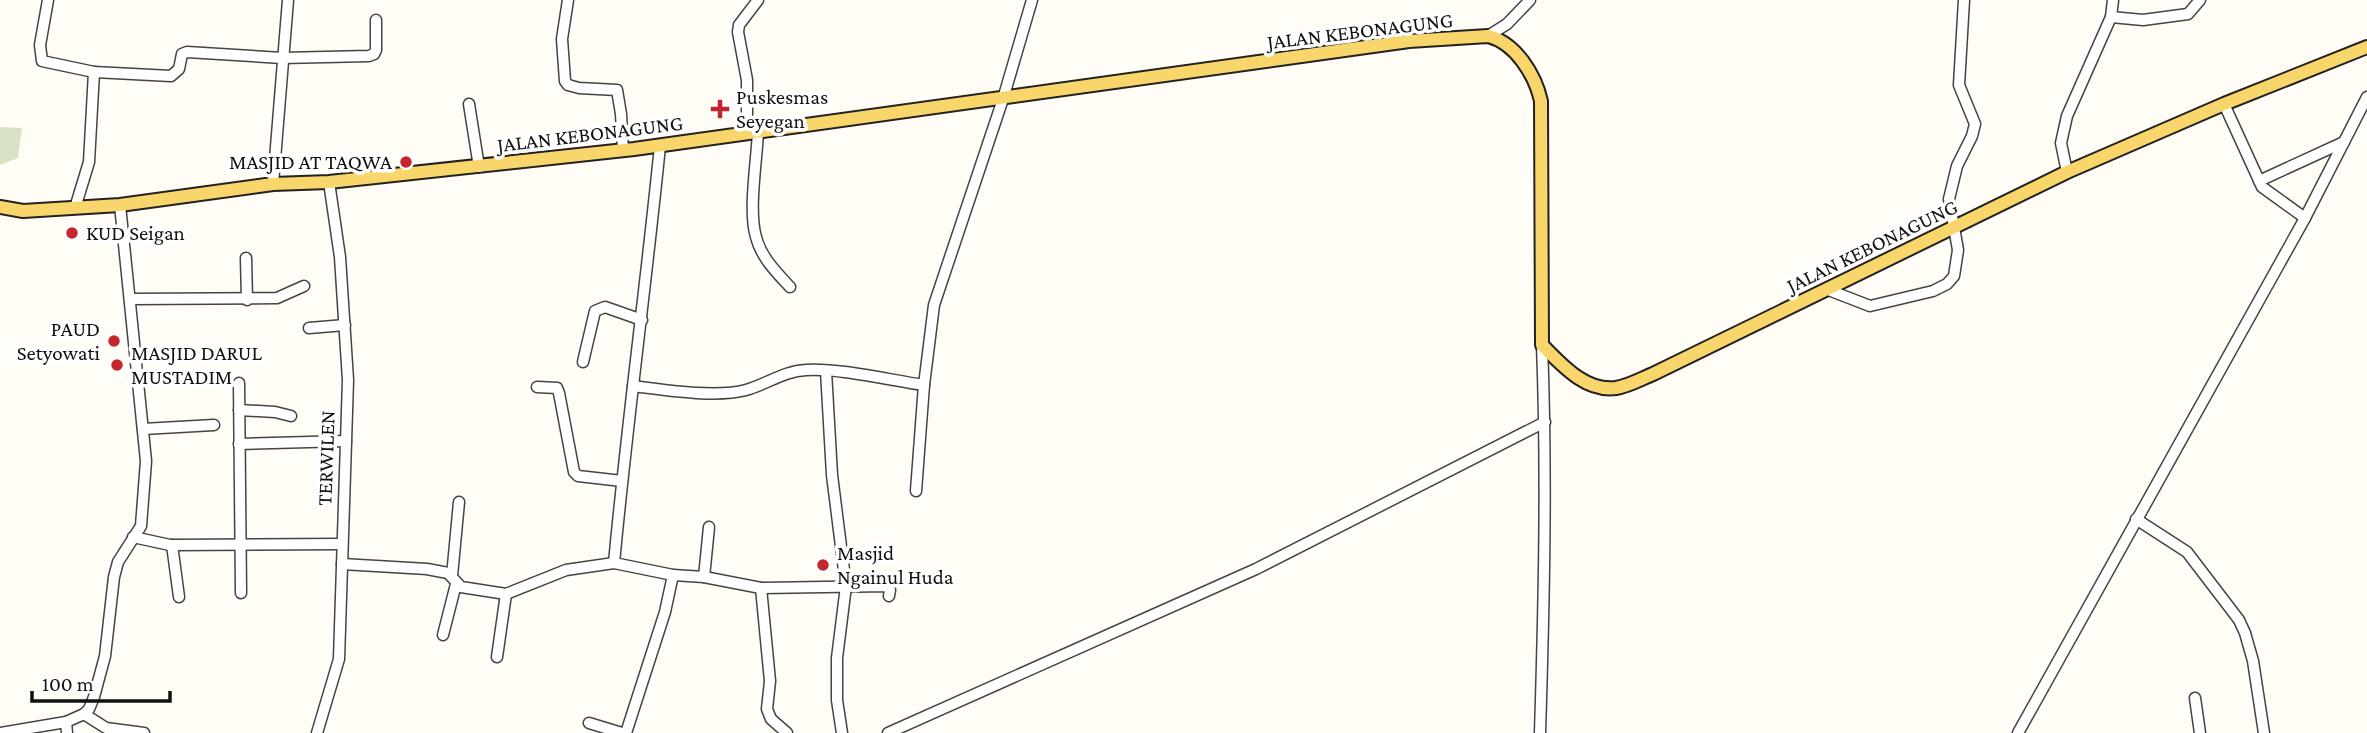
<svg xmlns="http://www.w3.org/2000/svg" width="2367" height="733" font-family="'Crimson Pro',serif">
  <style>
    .cemetery { fill: #d9e3c4 }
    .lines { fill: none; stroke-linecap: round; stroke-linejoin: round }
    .minor-casing { stroke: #444; stroke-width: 13 }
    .major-casing { stroke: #222; stroke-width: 16 }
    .minor { stroke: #fff; stroke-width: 10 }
    .major { stroke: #f9d66b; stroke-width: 12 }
    .poi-dot { fill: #c4262e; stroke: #fff; stroke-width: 2.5 }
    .labels { text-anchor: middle; stroke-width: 7; stroke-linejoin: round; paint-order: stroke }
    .street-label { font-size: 21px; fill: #111; stroke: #fff }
    .poi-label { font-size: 21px; fill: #111; stroke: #fff; text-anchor: start }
  </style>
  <rect width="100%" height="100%" fill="#fffdf5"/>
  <!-- cemetery -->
  <polygon class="cemetery" points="0,127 22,128 18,158 0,165"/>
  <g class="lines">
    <!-- minor casing -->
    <g class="minor-casing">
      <g id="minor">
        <polyline points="48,0 40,45 42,61 94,72 171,76 179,69 182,54 187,52 282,58 369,56 374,54 376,50 376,20"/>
        <polyline points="568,0 562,39 565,81 568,85 579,88 617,90 621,114 623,150"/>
        <polyline points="2113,0 2111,17 2143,20 2188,14 2200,0"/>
        <polyline points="1488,36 1507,24 1530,0"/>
        <polyline points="469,104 479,167"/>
        <polyline points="2224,104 2262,187 2305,218"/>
        <path d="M758 131C757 160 748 210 756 237 761 257 776 272 790 287"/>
        <polyline points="747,132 747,80 738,32 739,25 758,0"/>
        <polyline points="2067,172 2061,143 2067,116 2111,17"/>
        <polyline points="2259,181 2344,142"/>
        <polyline points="273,184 288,0"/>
        <polyline points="75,208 89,162 94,72"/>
        <polyline points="246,258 247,300"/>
        <polyline points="1826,289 1870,306 1933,291 1947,284 1954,276 1958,250 1949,199 1957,166 1972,136 1975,124 1959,85 1964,0"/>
        <polyline points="130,299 277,298 304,286"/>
        <polyline points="309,328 345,325"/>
        <polyline points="583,362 595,311 605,307 642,320"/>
        <polyline points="826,371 832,475 846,586 837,658 837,700 842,733"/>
        <polyline points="239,383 241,593"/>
        <path d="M633 386C665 390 716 398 746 390 767 384 784 371 806 370 840 368 889 380 924 385"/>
        <polyline points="537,387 557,388 559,393 574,472 578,476 622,481"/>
        <polyline points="239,410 275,412 291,416"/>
        <polyline points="143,429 214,425"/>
        <polyline points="239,444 346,441"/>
        <polyline points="916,491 924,385 934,305 1003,99 1032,0"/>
        <polyline points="2136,519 2187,552 2239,620 2245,633 2253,661 2264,733"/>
        <polyline points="133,537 170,545 342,544"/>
        <polyline points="172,545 179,597"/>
        <polyline points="342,564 427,569 448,573 461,587 506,594 566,570 614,563"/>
        <polyline points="673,575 704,577 761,588 770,681 767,709 771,719 787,733"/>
        <polyline points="452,576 459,502"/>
        <polyline points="704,577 709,527"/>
        <polyline points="761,588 887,586 890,590 889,596"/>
        <polyline points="443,635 456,584"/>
        <polyline points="497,657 506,594"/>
        <polyline points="2195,698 2200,733"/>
        <polyline points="84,714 106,728 144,733"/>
        <polyline points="66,722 67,733"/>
        <polyline points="589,723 622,733"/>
        <polyline points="0,733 66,722 84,714 89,709 94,697 105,656 114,577 118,562 141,526 146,461 120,205"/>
        <polyline points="317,733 339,659 348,380 340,257 329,182"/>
        <path d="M626 733 665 612 673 575 614 563C627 424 646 285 660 146"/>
        <polyline points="888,733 1256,569 1545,422"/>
        <path d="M1540 733C1544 604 1547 474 1542 345"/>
        <polyline points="2018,733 2305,218 2367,97"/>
      </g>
    </g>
    <!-- major casing -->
    <g class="major-casing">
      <path id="major" d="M0 207 23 211 120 205 273 184 329 182 634 149 1409 41 1488 36C1516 43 1535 75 1541 101L1542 345C1561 364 1585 392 1616 388 1629 386 1641 379 1653 374L2067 172 2224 104 2367 47"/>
    </g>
    <!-- minor -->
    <use href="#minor" class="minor"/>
    <!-- major -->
    <use href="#major" class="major"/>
  </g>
  <!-- markers -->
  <g class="poi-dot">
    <path d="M716.5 98.5h7v7h7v7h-7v7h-7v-7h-7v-7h7z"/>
    <circle cx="406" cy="162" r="7"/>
    <circle cx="72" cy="233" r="7"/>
    <circle cx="114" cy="341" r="7"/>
    <circle cx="117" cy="365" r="7"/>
    <circle cx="823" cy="565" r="7"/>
  </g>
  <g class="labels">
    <!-- street labels -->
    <g class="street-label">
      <text transform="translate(1360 31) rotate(-7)" y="7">JALAN KEBONAGUNG</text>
      <text transform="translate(590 134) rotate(-7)" y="7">JALAN KEBONAGUNG</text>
      <text transform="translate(1872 246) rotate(-26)" y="7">JALAN KEBONAGUNG</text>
      <text transform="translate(326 458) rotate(-88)" y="7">TERWILEN</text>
    </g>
    <!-- poi labels -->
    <g class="poi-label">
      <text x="736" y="104">Puskesmas<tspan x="736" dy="24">Seyegan</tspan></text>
      <text x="392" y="169" text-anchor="end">MASJID AT TAQWA</text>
      <text x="86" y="240">KUD Seigan</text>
      <text x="100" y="336" text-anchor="end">PAUD<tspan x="100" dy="24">Setyowati</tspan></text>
      <text x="131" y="360">MASJID DARUL<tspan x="131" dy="24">MUSTADIM</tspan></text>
      <text x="837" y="560">Masjid<tspan x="837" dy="24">Ngainul Huda</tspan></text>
    </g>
  </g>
  <!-- scale -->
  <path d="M32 691v10h138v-10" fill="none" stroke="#111111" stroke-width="3.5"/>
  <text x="42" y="691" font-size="21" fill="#111111" stroke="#ffffff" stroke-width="5" paint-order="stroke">100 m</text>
</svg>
